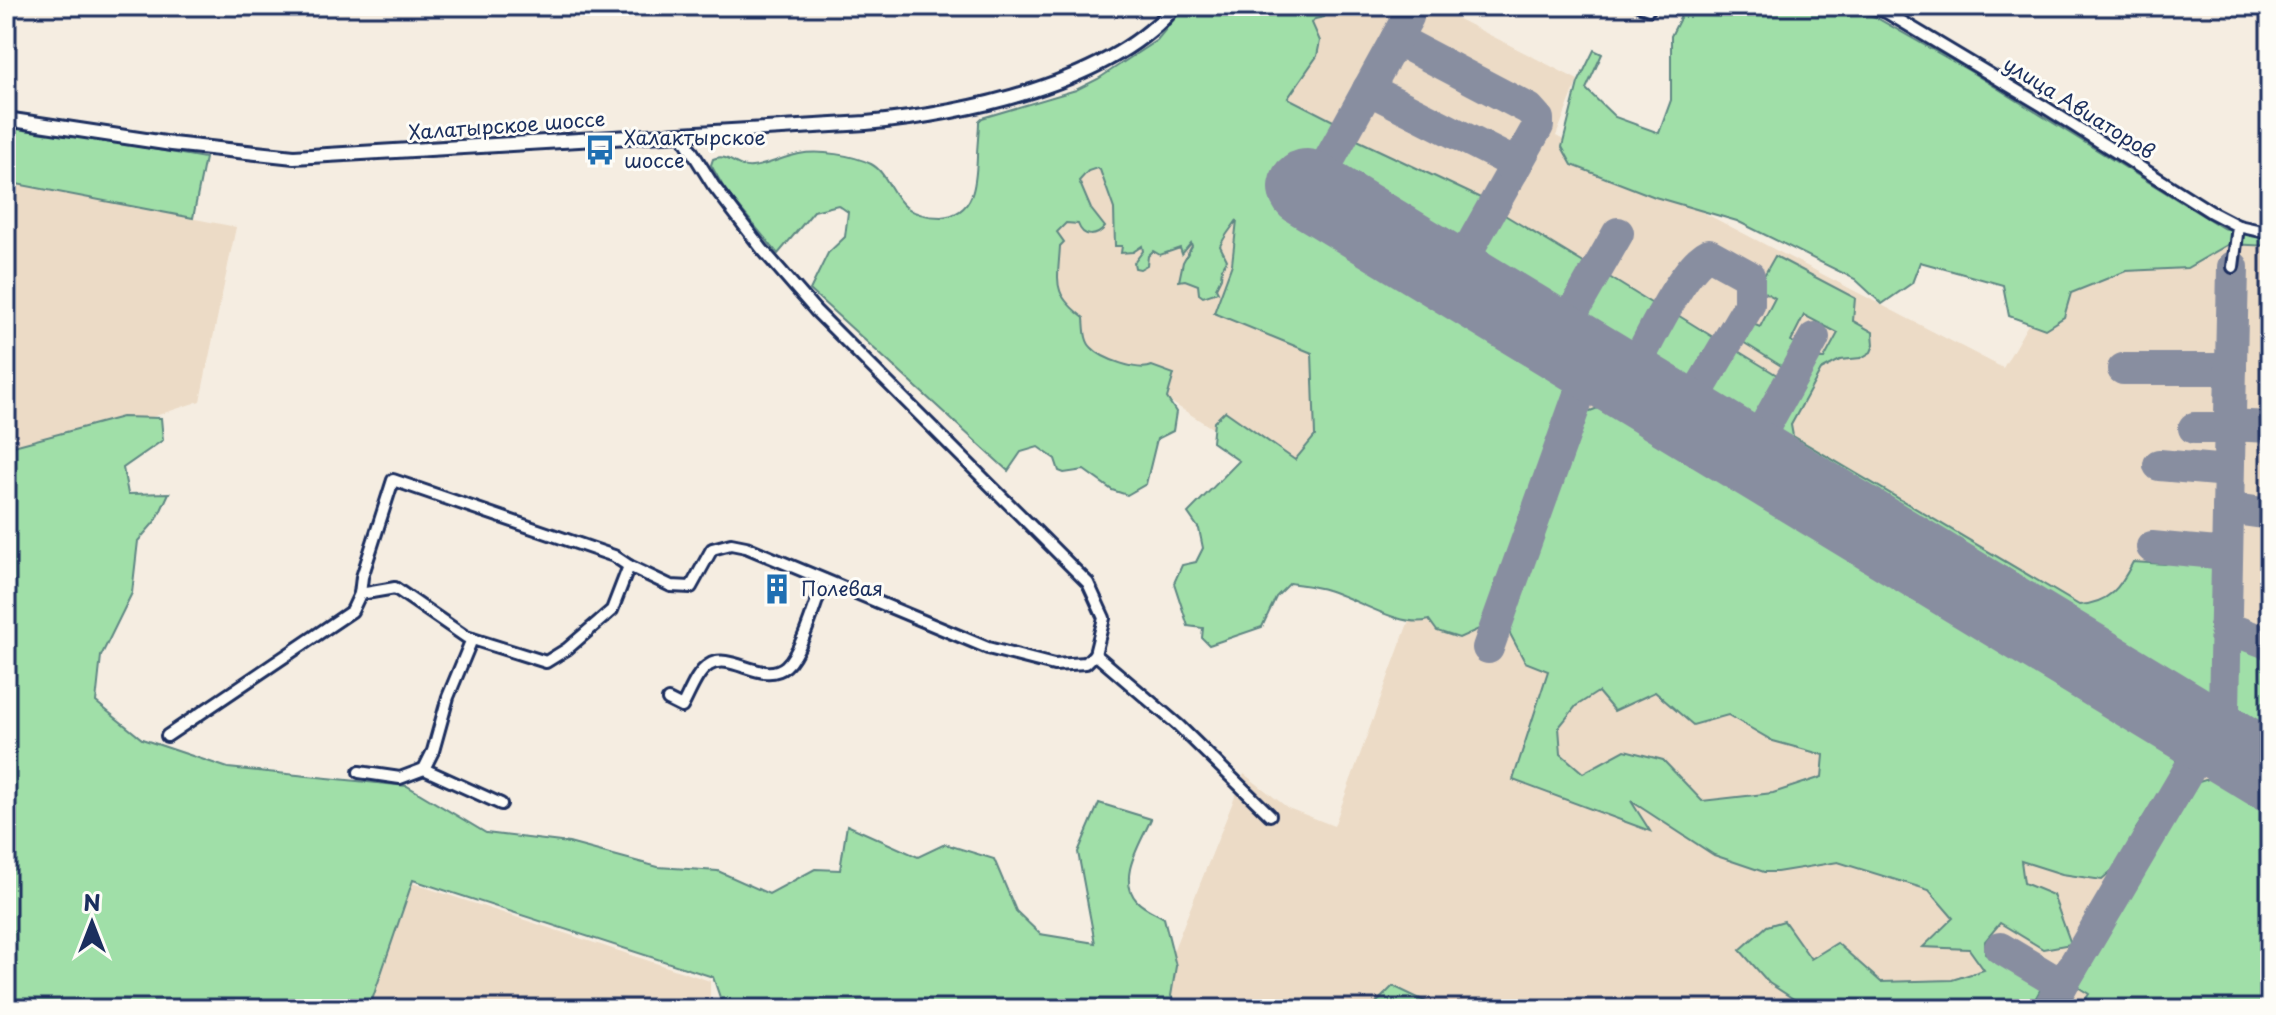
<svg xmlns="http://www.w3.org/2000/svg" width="2276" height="1015" font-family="'Playpen Sans',sans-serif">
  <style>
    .built { fill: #ecdbc6 }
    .green { fill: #a0dfa8; stroke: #5e8783; stroke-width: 2; fill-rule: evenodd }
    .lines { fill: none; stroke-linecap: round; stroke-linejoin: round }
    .taxiway { stroke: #888ea0; stroke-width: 32 }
    .runway { stroke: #888ea0; stroke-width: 78 }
    .minor-casing { stroke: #1b2f5e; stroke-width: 16 }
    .tertiary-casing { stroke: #1b2f5e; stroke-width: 18 }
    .minor { stroke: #fdfcf7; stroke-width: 10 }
    .tertiary { stroke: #fdfcf7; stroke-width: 12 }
    .labels { text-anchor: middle; stroke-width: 6; stroke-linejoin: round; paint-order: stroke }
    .street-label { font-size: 20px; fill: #1b2f5e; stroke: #fdfcf7 }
    .poi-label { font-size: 20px; fill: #1b2f5e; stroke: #fdfcf7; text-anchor: start }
  </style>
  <rect width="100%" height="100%" fill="#f5ede1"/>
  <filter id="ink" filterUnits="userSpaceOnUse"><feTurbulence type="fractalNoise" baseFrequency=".0125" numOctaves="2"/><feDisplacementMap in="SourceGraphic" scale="16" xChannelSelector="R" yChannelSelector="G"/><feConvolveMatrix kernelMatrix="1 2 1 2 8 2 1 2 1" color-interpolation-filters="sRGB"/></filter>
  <g filter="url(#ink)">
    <!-- built -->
    <g class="built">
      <polygon points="1295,6 1433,6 1578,80 1556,136 2003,368 2113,176 2212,234 2270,248 2270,1009 1150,1009 1244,774 1288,808 1334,826 1439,538 1316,494 983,283 1146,61"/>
      <polygon points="6,182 236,227 200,401 6,466"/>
      <polygon points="397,878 710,981 710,1009 351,1009"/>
    </g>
    <!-- green -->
    <g class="green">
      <path d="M1185 6H1333L1324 17 1315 19 1312 23 1320 41 1317 56 1288 98 1341 125 1294 211 1567 376 1570 400 1488 625 1459 638 1437 631 1429 620C1402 629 1355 598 1327 590 1315 586 1302 585 1290 583L1276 597 1262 627 1209 645 1202 638 1203 628 1188 626 1174 583 1182 565 1196 562 1203 548 1199 529 1188 513 1239 461 1212 442 1214 422 1225 411 1295 460 1315 436 1312 353 1214 313 1232 264 1237 220C1231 229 1225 235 1220 246L1227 260 1222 268 1221 278 1216 288 1218 292 1203 297 1199 294 1198 285 1185 280 1179 281 1183 262 1192 246 1191 243 1182 254 1180 248 1160 255 1153 251 1148 256 1147 265 1140 269 1135 268 1134 263 1143 251 1142 246 1133 252 1121 253 1122 246H1115L1114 209 1100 170 1097 168 1088 171 1079 181 1091 209 1105 227C1096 238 1083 238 1078 224L1066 223 1057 232 1064 242 1060 246C1058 283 1051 293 1084 318 1085 328 1084 341 1092 348 1102 359 1139 372 1152 366L1174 374 1167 398 1176 412 1173 431 1157 439 1146 484 1127 495 1112 490 1084 470 1064 473 1059 471 1055 459 1038 447 1021 452 1008 471 810 290 828 253 845 237 848 212 838 205 814 211 778 254 725 190 711 165 713 159C729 152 735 169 752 167 768 165 783 157 799 154 819 150 853 155 871 164 887 172 892 197 906 207 915 214 929 217 941 217 975 215 976 183 977 157 977 145 979 133 979 121L982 118 1076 90 1098 79 1157 40Z"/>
      <polygon points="1686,6 1839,6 1875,17 1968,70 2223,228 2270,238 2270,246 2229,244 2187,268 2126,271 2071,293 2064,317 2045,329 2009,316 2003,285 1920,262 1912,283 1882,304 1855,279 1737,221 1655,197 1572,165 1562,147 1578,83 1594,50 1602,54 1586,89 1615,117 1659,133 1671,100 1671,36"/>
      <polygon points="6,124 205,158 193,218 6,182"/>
      <polygon points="1353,138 1489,202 1461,249 1332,172"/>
      <polygon points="1503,214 1587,265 1560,310 1476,259"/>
      <path d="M1775 256 1855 298 1853 321 1873 332 1874 345 1871 352 1861 358 1840 360 1821 370 1791 425 1793 436 2079 605C2109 603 2120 588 2133 562L2165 564 2180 558 2213 562 2221 574 2219 614 2211 620V633L2217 644 2215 688 2205 700 1768 437 1769 430 1807 364 1812 359H1824L1838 333 1804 315 1791 341 1800 347 1786 369 1738 339 1748 322 1760 327 1775 298 1757 288Z"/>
      <polygon points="1606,275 1659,308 1631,353 1578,321"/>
      <polygon points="1676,314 1721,342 1691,391 1646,363"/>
      <polygon points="1733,348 1785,380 1754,429 1702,397"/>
      <path d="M1598 408H1615L2168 741 2178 765 2136 829 2137 850 2102 880 2062 874 2021 861 2024 883 2053 895 2071 944 2043 949 2000 923 1985 941V954L2002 965 2027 971 2043 985 2034 1001 2037 1009H1809L1769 983 1740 950 1767 926 1784 921 1811 959 1837 943 1881 982 1952 980 1984 970 1969 949 1923 947 1953 918 1929 890 1838 862 1777 872H1764L1714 855 1631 801 1650 831 1513 780 1548 671 1525 662 1508 630 1579 420 1590 411ZM1598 692 1614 711 1655 692 1693 725 1728 715 1773 741 1824 755 1822 777 1773 793 1702 801 1663 760 1625 750 1583 773 1561 754 1559 727 1576 706Z"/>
      <path d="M122 417 161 418 163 440 123 468 128 494 169 493 157 519 138 541 132 593 101 656 96 702 142 739 228 768 407 786 486 833 569 843 658 867 718 871 769 894 815 869 840 870 847 825 918 857 945 844 994 859 1016 911 1040 934 1095 943 1078 852 1099 803 1151 819C1141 843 1116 878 1137 901 1143 908 1156 913 1164 918L1176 966 1171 996 1181 1009H724L713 977 413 880 369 1009H11L6 1007V448Z"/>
      <polygon points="2242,639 2270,650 2270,740 2231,716 2231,648"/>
      <polygon points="2220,775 2270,802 2270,1009 2079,1009 2089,994 2076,986 2196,783"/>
      <polygon points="1393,986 1431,1004 1427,1009 1370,1009"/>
    </g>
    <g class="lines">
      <!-- taxiway -->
      <g class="taxiway">
        <polyline points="1396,39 1529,109 1538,119 1538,126 1453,277"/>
        <polyline points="1368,89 1508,160 1513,171"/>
        <polyline points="1312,191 1408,17"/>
        <polyline points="1557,340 1618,233"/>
        <polyline points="2123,369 2231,369"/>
        <path d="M1626 383C1643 354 1681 267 1709 254L1749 276V305L1683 417"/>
        <polyline points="2229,425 2270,427"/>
        <polyline points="2194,428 2229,428"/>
        <polyline points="1748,457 1814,338"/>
        <polyline points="2159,465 2228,471"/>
        <polyline points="2228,508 2270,514"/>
        <polyline points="2152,547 2227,554"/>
        <polyline points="2225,627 2270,644"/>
        <polyline points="1488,648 1591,361"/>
        <polyline points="2000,948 2062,985"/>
        <polyline points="2048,1009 2224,710 2233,267"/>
      </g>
      <!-- runway -->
      <polyline class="runway" points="1307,188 2270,772"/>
      <!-- minor casing -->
      <g class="minor-casing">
        <g id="minor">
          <polyline points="1640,6 1649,9 1651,6"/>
          <polyline points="1871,6 1886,12 2043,106 2211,212 2238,226 2270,233"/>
          <polyline points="681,134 713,185 762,249 816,311 1088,583 1104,618 1095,654 1178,725 1270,815"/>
          <polyline points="2233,267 2238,226"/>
          <polyline points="360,594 362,577 393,480 614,556 629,566"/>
          <polyline points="472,639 448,697 433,751 424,769 501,804"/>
          <path d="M668 700 682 707C689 695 696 673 709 665 731 651 763 686 786 666 802 652 816 601 824 580"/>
          <polyline points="167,736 352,611 360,594 395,588 466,637 546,662 567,649 612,610 629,566 671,586 691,587 712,549 731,544 746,547 988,648 1054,665 1086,663 1095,654"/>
          <polyline points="359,772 400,778 424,769"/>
        </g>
      </g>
      <!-- tertiary casing -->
      <g class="tertiary-casing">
        <path id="tertiary" d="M6 119 172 144 294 157 866 123C963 114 1111 84 1175 6"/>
      </g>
      <!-- minor -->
      <use href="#minor" class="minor"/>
      <!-- tertiary -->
      <use href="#tertiary" class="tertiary"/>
    </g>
  </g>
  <!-- icons -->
  <defs>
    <g id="bus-bare" transform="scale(2.4)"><path d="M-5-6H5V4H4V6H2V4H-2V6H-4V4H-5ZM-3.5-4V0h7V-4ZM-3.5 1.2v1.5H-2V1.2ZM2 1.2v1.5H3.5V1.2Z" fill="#1f6fb2" stroke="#fdfcf7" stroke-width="2.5" paint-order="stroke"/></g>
    <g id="building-bare" transform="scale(2.4)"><path d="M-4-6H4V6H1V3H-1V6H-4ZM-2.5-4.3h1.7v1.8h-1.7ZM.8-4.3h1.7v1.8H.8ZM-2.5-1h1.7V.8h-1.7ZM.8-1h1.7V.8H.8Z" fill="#1f6fb2" stroke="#fdfcf7" stroke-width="2.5" paint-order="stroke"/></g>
  </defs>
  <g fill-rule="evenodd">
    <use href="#bus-bare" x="600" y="150"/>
    <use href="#building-bare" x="777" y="589"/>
  </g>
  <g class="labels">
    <!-- street labels -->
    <g class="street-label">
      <text transform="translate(2079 108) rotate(32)" y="7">улица Авиаторов</text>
      <text transform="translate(507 126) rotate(-4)" y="7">Халатырское шоссе</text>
    </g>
    <!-- poi labels -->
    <g class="poi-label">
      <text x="624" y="145">Халактырское<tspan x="624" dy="23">шоссе</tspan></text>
      <text x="801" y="596">Полевая</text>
    </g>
  </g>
  <!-- margin -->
  <rect width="2276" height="1015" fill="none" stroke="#fdfcf7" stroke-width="32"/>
  <rect x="16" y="16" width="2244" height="983" fill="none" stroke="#1b2f5e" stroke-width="3" filter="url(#ink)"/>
  <!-- north arrow -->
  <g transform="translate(92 923)" stroke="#fdfcf7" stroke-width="6" paint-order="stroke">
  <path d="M0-6L14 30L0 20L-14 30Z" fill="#1b2f5e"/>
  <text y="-12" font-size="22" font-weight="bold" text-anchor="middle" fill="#1b2f5e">N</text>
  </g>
</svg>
